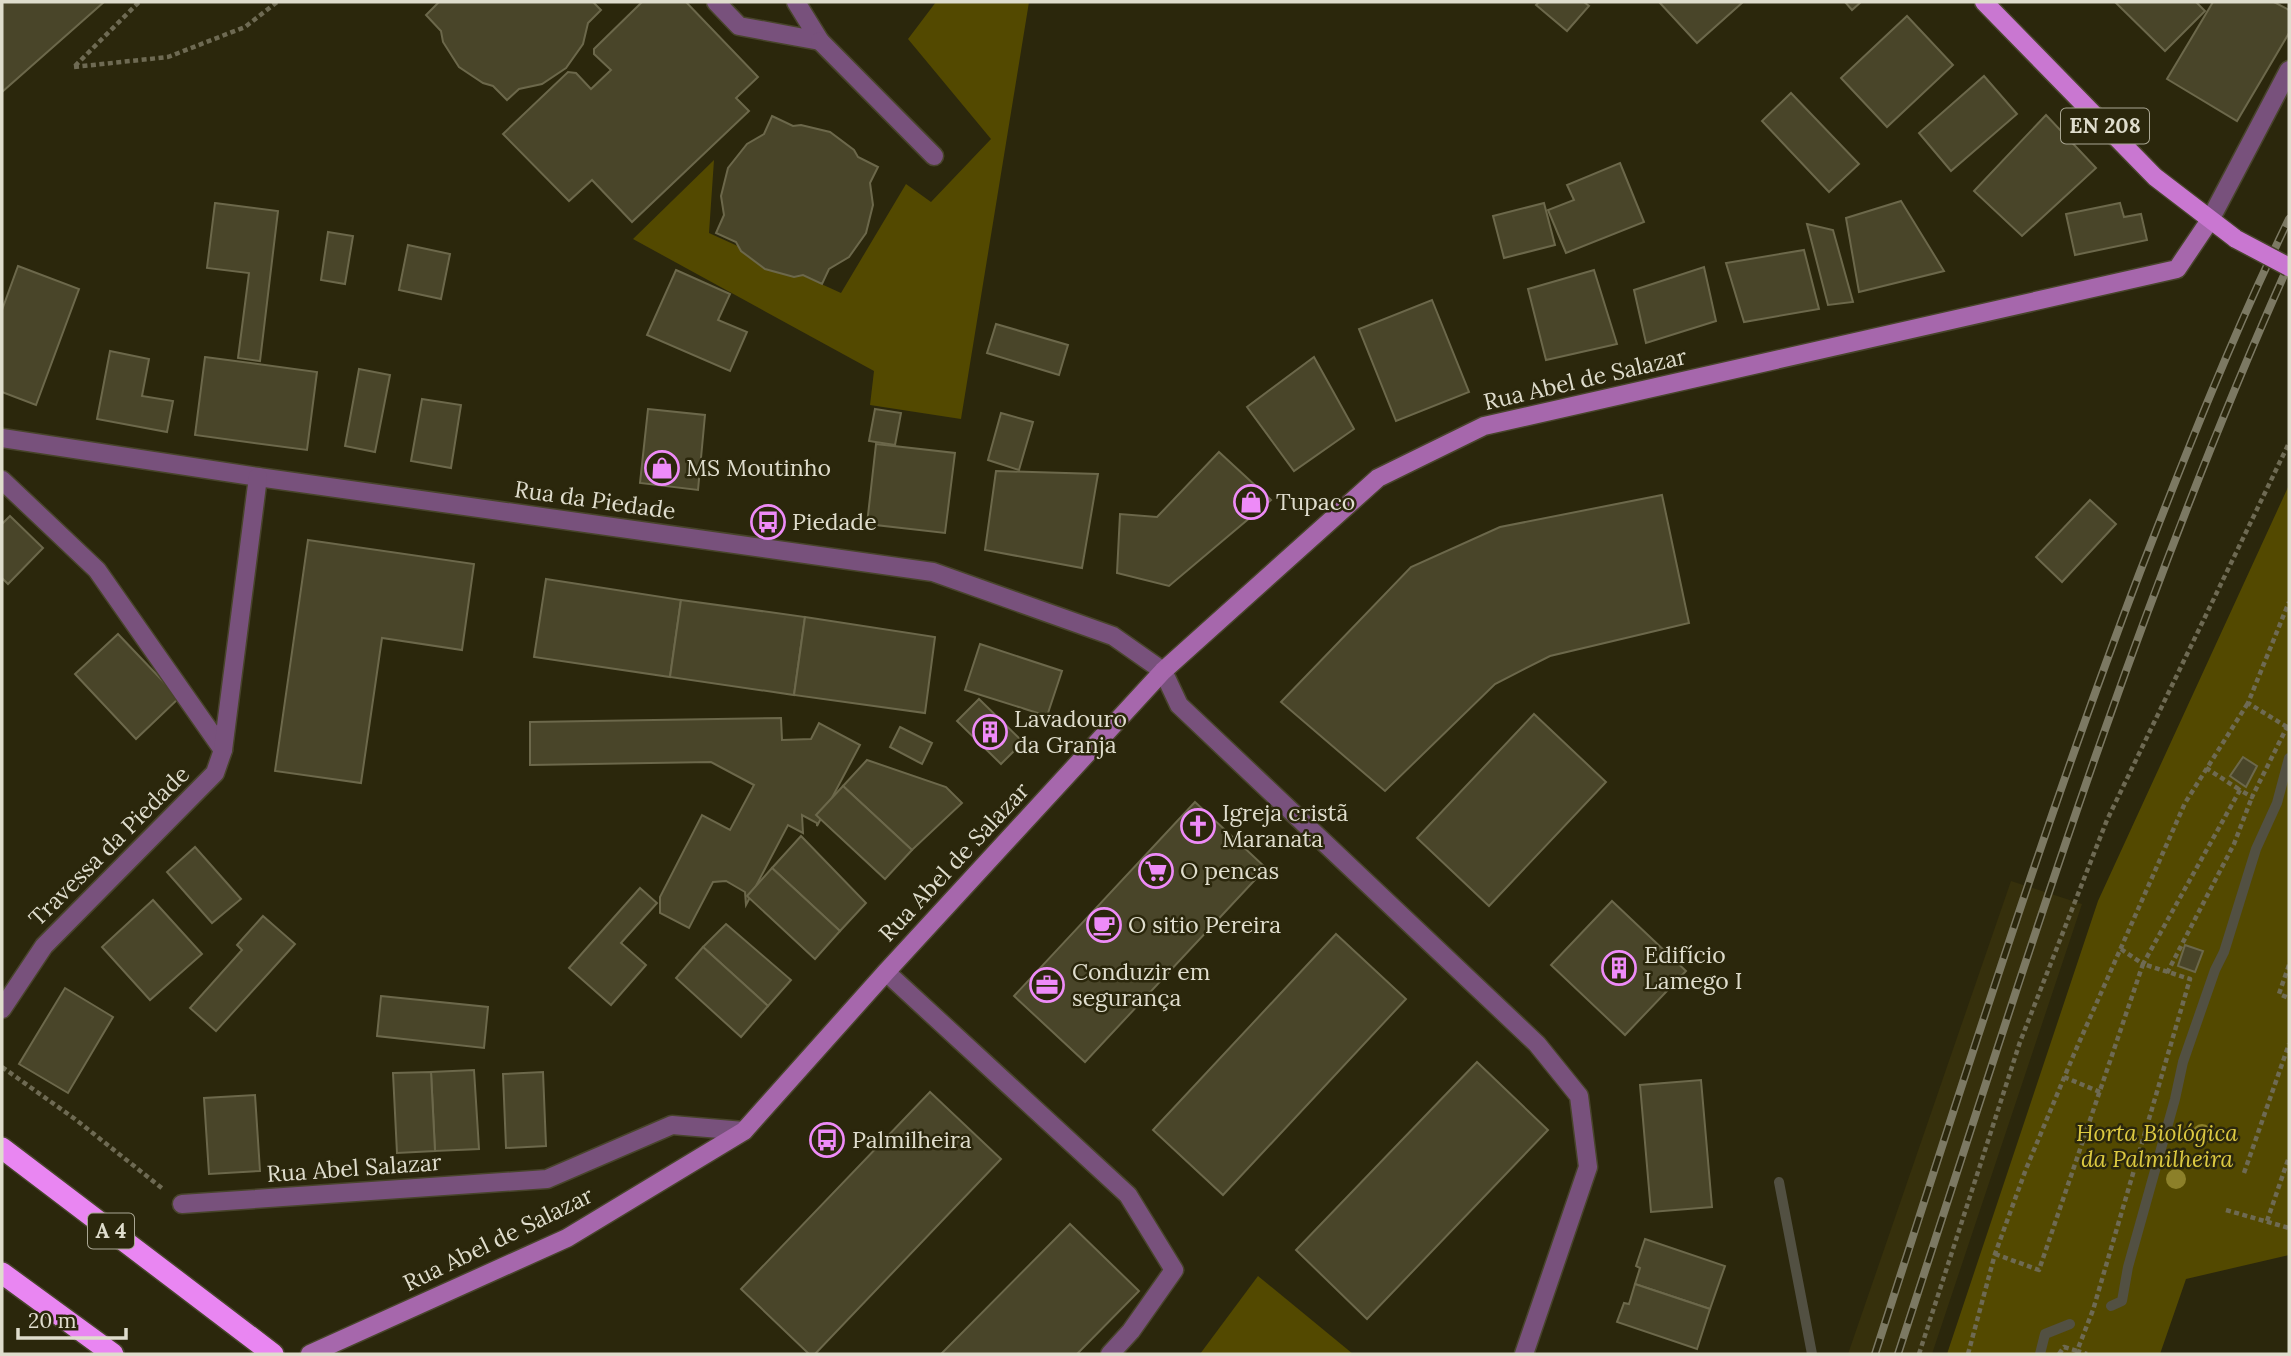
<svg xmlns="http://www.w3.org/2000/svg" width="2291" height="1356" font-family="Lora,serif">
  <style>
    .built { fill: #36300c }
    .green { fill: #534900 }
    .lines { fill: none; stroke-linecap: round; stroke-linejoin: round }
    .stream { stroke: #525042; stroke-width: 10 }
    .building { fill: #494529; stroke: #6c684b; stroke-width: 2 }
    .street-casing { stroke: #48442b; stroke-width: 21 }
    .secondary-casing { stroke: #48442b; stroke-width: 21 }
    .primary-casing { stroke: #48442b; stroke-width: 21 }
    .highway-casing { stroke: #48442b; stroke-width: 24 }
    .path { stroke: #6e6a53; stroke-width: 4.5; stroke-dasharray: 5 3.5; stroke-linecap: butt }
    .street { stroke: #78517c; stroke-width: 18 }
    .secondary { stroke: #a667ac; stroke-width: 18 }
    .primary { stroke: #c977d1; stroke-width: 18 }
    .highway { stroke: #e986f2; stroke-width: 21 }
    .rail-casing { stroke: #7c7963; stroke-width: 8 }
    .rail { stroke: #2b270c; stroke-width: 5; stroke-dasharray: 16; stroke-linecap: butt }
    .primary-bridge-casing { stroke: #48442b; stroke-width: 21; stroke-linecap: butt }
    .primary-bridge { stroke: #c977d1; stroke-width: 18 }
    .tree { fill: #8c8029 }
    .labels { text-anchor: middle; stroke-width: 5; stroke-linejoin: round; paint-order: stroke }
    .shield { fill: #2b270c; stroke: #a9a693; stroke-width: 2 }
    .shield-label { font-size: 21px; font-weight: bold; fill: #dfddcd }
    .street-label { font-size: 23px; fill: #dfddcd; stroke: #2b270c }
    .poi-label { font-size: 23px; fill: #dfddcd; stroke: #2b270c; text-anchor: start }
    .park-label { font-size: 23px; font-style: italic; fill: #dcc941; stroke: #2b270c }
  </style>
  <rect width="100%" height="100%" fill="#2b270c"/>
  <!-- built -->
  <polygon class="built" points="2011,881 2082,904 1932,1354 1848,1354"/>
  <!-- green -->
  <g class="green">
    <polygon points="936,2 1029,2 961,419 870,405 874,371 633,239 714,160 709,233 841,293 906,184 931,202 991,139 908,39"/>
    <polygon points="2289,485 2289,1255 2186,1279 2160,1354 1947,1354 2098,901"/>
    <polygon points="1258,1276 1353,1354 1200,1354"/>
  </g>
  <g class="lines">
    <!-- stream -->
    <g class="stream">
      <polyline points="1779,1182 1812,1354"/>
      <polyline points="2111,1306 2122,1301 2128,1267 2175,1099 2183,1062 2215,970 2224,952 2256,849 2277,803 2289,758"/>
      <polyline points="2040,1354 2045,1334 2070,1324"/>
    </g>
  </g>
  <!-- building -->
  <g class="building">
    <polygon points="2,2 104,2 2,92"/>
    <polygon points="439,2 593,2 601,10 588,23 583,44 566,68 542,84 519,89 507,100 493,86 483,83 459,67 443,42 441,31 426,15"/>
    <polygon points="642,2 686,2 758,77 736,98 749,111 632,222 592,180 569,201 503,134 568,72 576,73 591,89 611,70 594,54 594,49"/>
    <polygon points="1539,2 1584,2 1589,6 1567,31 1536,5"/>
    <polygon points="1659,2 1743,2 1697,43"/>
    <polygon points="1845,2 1861,2 1852,10"/>
    <polygon points="2115,2 2196,2 2205,11 2165,51"/>
    <polygon points="2213,2 2274,2 2289,10 2289,33 2237,121 2167,79"/>
    <polygon points="1907,16 1953,65 1887,127 1841,78"/>
    <polygon points="1984,76 2017,114 1951,171 1919,133"/>
    <polygon points="1791,93 1859,164 1829,192 1762,121"/>
    <polygon points="2046,115 2096,168 2022,236 1974,191"/>
    <polygon points="772,116 793,126 801,125 830,132 854,150 858,157 878,167 870,183 873,205 866,233 849,257 829,269 822,284 803,275 794,277 765,269 741,251 736,242 716,233 724,215 721,196 728,168 747,144 764,134"/>
    <polygon points="1620,163 1644,222 1566,253 1548,210 1574,200 1567,185"/>
    <polygon points="1901,201 1944,271 1859,292 1846,218"/>
    <polygon points="215,203 278,211 260,361 238,358 249,273 207,268"/>
    <polygon points="1544,203 1555,245 1504,258 1493,216"/>
    <polygon points="2120,203 2124,217 2141,214 2147,240 2075,255 2066,214"/>
    <polygon points="1807,224 1833,230 1853,302 1828,305"/>
    <polygon points="328,232 353,236 345,284 321,280"/>
    <polygon points="408,245 450,254 441,299 399,290"/>
    <polygon points="1804,250 1819,309 1744,322 1726,263"/>
    <polygon points="18,266 79,289 36,405 2,392 2,310"/>
    <polygon points="1704,267 1716,321 1646,343 1634,290"/>
    <polygon points="676,270 730,294 718,320 747,332 730,371 647,335"/>
    <polygon points="1594,270 1617,344 1546,360 1528,289"/>
    <polygon points="1432,300 1469,392 1396,421 1359,329"/>
    <polygon points="996,324 1068,345 1059,375 987,353"/>
    <polygon points="110,351 149,359 142,396 173,401 167,432 97,419"/>
    <polygon points="205,357 317,372 307,450 195,435"/>
    <polygon points="1314,357 1354,429 1294,471 1247,407"/>
    <polygon points="359,369 390,375 375,452 345,446"/>
    <polygon points="422,399 461,405 451,468 411,461"/>
    <polygon points="648,409 705,415 698,490 640,483"/>
    <polygon points="875,409 901,413 895,445 869,441"/>
    <polygon points="1001,413 1033,422 1019,470 988,460"/>
    <polygon points="876,444 955,453 945,533 867,524"/>
    <polygon points="1219,452 1271,500 1169,586 1117,573 1120,514 1157,517"/>
    <polygon points="996,471 1098,474 1082,568 985,550"/>
    <polygon points="1662,495 1689,623 1550,656 1495,684 1385,791 1281,702 1411,567 1500,527"/>
    <polygon points="2090,500 2116,524 2062,582 2036,557"/>
    <polygon points="10,516 43,548 8,584 2,578 2,524"/>
    <polygon points="308,540 474,564 462,650 382,638 361,783 275,771"/>
    <polygon points="546,579 681,600 670,677 534,657"/>
    <polygon points="681,600 805,617 794,695 670,677"/>
    <polygon points="805,617 935,637 925,713 794,695"/>
    <polygon points="118,634 179,698 136,739 75,674"/>
    <polygon points="980,644 1062,671 1047,716 965,690"/>
    <polygon points="979,699 1023,742 1001,764 957,721"/>
    <polygon points="1534,714 1606,782 1489,906 1417,838"/>
    <polygon points="781,718 782,740 811,739 819,723 860,745 817,826 817,823 802,815 803,833 788,825 746,905 745,892 726,881 713,882 689,928 660,913 660,897 702,815 730,830 754,785 711,762 530,765 530,722"/>
    <polygon points="900,727 932,743 922,764 890,747"/>
    <polygon points="2243,757 2257,766 2246,787 2230,776"/>
    <polygon points="867,760 946,787 962,803 912,850 843,786"/>
    <polygon points="843,786 912,850 885,879 816,815"/>
    <polygon points="1195,802 1266,868 1085,1062 1014,996"/>
    <polygon points="801,836 866,903 840,931 772,868"/>
    <polygon points="195,847 241,899 212,923 167,872"/>
    <polygon points="772,868 840,931 815,959 747,896"/>
    <polygon points="640,888 657,903 621,943 646,965 611,1005 569,968"/>
    <polygon points="153,900 202,954 150,1000 102,947"/>
    <polygon points="1612,901 1686,971 1625,1035 1551,965"/>
    <polygon points="263,916 295,944 216,1031 190,1008 242,950 237,945"/>
    <polygon points="726,924 791,980 768,1006 703,947"/>
    <polygon points="1336,934 1406,999 1223,1195 1153,1130"/>
    <polygon points="2185,945 2203,951 2195,972 2178,966"/>
    <polygon points="703,947 768,1006 741,1037 676,978"/>
    <polygon points="65,988 113,1017 68,1093 19,1064"/>
    <polygon points="381,996 488,1007 484,1048 377,1036"/>
    <polygon points="1477,1062 1548,1130 1367,1319 1296,1250"/>
    <polygon points="474,1070 479,1149 435,1151 431,1072"/>
    <polygon points="431,1072 435,1151 397,1153 393,1073"/>
    <polygon points="543,1072 546,1146 506,1148 503,1074"/>
    <polygon points="1701,1080 1712,1207 1651,1212 1640,1085"/>
    <polygon points="930,1092 1001,1159 815,1354 809,1354 741,1289"/>
    <polygon points="255,1095 260,1171 209,1174 204,1098"/>
    <polygon points="1070,1224 1139,1291 1077,1354 941,1354"/>
    <polygon points="1645,1239 1725,1266 1710,1309 1635,1284 1640,1268 1636,1266"/>
    <polygon points="1635,1284 1710,1309 1697,1349 1617,1322 1624,1303 1629,1304"/>
  </g>
  <g class="lines">
    <!-- street casing -->
    <g class="street-casing">
      <g id="street">
        <polyline points="716,2 739,26 820,41 796,2"/>
        <polyline points="820,41 934,156"/>
        <polyline points="2210,220 2289,70"/>
        <polyline points="2,438 258,477 933,572 1113,636 1163,671 1179,705 1537,1044 1579,1096 1588,1167 1524,1354"/>
        <polyline points="2,480 97,570 223,750"/>
        <polyline points="886,972 1128,1195 1174,1270 1131,1331 1110,1354"/>
        <polyline points="2,1009 44,946 215,773 223,750 258,477"/>
        <polyline points="182,1204 547,1179 672,1125 744,1131"/>
      </g>
    </g>
    <!-- secondary casing -->
    <g class="secondary-casing">
      <polyline id="secondary" points="310,1354 567,1238 744,1131 886,972 1163,671 1378,478 1484,426 2177,269 2210,220"/>
    </g>
    <!-- primary casing -->
    <g class="primary-casing">
      <polyline id="primary" points="1984,2 2155,177 2236,239"/>
    </g>
    <!-- highway casing -->
    <g class="highway-casing">
      <g id="highway">
        <polyline points="2,1148 273,1354"/>
        <polyline points="2,1273 113,1354"/>
      </g>
    </g>
    <!-- path -->
    <g class="path">
      <polyline points="75,66 139,2"/>
      <polyline points="74,67 168,57 245,27 277,2"/>
      <polyline points="2287,727 2248,703 2289,602"/>
      <polyline points="2206,768 2240,790"/>
      <polyline points="2121,949 2143,964 2240,790 2252,797 2287,727 2289,730"/>
      <polyline points="2289,965 2279,994 2289,998"/>
      <polyline points="2167,973 2234,844 2252,797"/>
      <polyline points="2,1067 75,1119 163,1189"/>
      <polyline points="2064,1077 2100,1092"/>
      <polyline points="2244,1173 2289,1044"/>
      <polyline points="2226,1210 2289,1228"/>
      <polyline points="2267,1221 2289,1157"/>
      <polyline points="1995,1254 2039,1270 2143,964 2190,979 2093,1310 2077,1351 2087,1354"/>
      <polyline points="1919,1354 2020,1042 2107,820 2289,443"/>
      <polyline points="1968,1354 1995,1254 2026,1169 2074,1054 2185,803 2248,703"/>
      <polyline points="2059,1354 2064,1347 2077,1351"/>
    </g>
    <!-- street -->
    <use href="#street" class="street"/>
    <!-- secondary -->
    <use href="#secondary" class="secondary"/>
    <!-- primary -->
    <use href="#primary" class="primary"/>
    <!-- highway -->
    <use href="#highway" class="highway"/>
    <!-- rail casing -->
    <g class="rail-casing">
      <g id="rail">
        <path d="M1875 1354C1960 1092 2042 829 2140 572 2186 453 2233 334 2289 219"/>
        <path d="M1898 1354C2018 987 2131 616 2289 264"/>
      </g>
    </g>
    <!-- rail -->
    <use href="#rail" class="rail"/>
    <!-- primary-bridge casing -->
    <g class="primary-bridge-casing">
      <polyline id="primary-bridge" points="2236,239 2289,267"/>
    </g>
    <!-- primary-bridge -->
    <use href="#primary-bridge" class="primary-bridge"/>
  </g>
  <!-- trees -->
  <g class="tree">
    <circle cx="2202" cy="1134" r="10"/>
    <circle cx="2176" cy="1179" r="10"/>
  </g>
  <!-- icons -->
  <defs>
    <g id="shop-ring" transform="scale(1.75)"><circle r="9.5" fill="#2b270c" stroke="#ee8bf8" stroke-width="1.5"/><path d="M-5-2.5h2.3a2.7 3.5 0 0 1 5.4 0H5L5.5 6h-11ZM-1.5-2.5h3a1.5 2.3 0 0 0-3 0Z" fill="#ee8bf8"/></g>
    <g id="bus-ring" transform="scale(1.75)"><circle r="9.5" fill="#2b270c" stroke="#ee8bf8" stroke-width="1.5"/><path d="M-5-6H5V4H4V6H2V4H-2V6H-4V4H-5ZM-3.5-4V0h7V-4ZM-3.5 1.2v1.5H-2V1.2ZM2 1.2v1.5H3.5V1.2Z" fill="#ee8bf8"/></g>
    <g id="building-ring" transform="scale(1.75)"><circle r="9.5" fill="#2b270c" stroke="#ee8bf8" stroke-width="1.5"/><path d="M-4-6H4V6H1V3H-1V6H-4ZM-2.5-4.3h1.7v1.8h-1.7ZM.8-4.3h1.7v1.8H.8ZM-2.5-1h1.7V.8h-1.7ZM.8-1h1.7V.8H.8Z" fill="#ee8bf8"/></g>
    <g id="church-ring" transform="scale(1.75)"><circle r="9.5" fill="#2b270c" stroke="#ee8bf8" stroke-width="1.5"/><path d="M-1.2-6h2.4v3.5h3.3v2.4h-3.3V6h-2.4V-.1h-3.3v-2.4h3.3Z" fill="#ee8bf8"/></g>
    <g id="supermarket-ring" transform="scale(1.75)"><circle r="9.5" fill="#2b270c" stroke="#ee8bf8" stroke-width="1.5"/><path d="M-6-5.5h2.5l.6 2H6L4.5 2H-2.5L-4.4-4H-6ZM-1.5 3.2a1.3 1.3 0 1 0 .1 0ZM3 3.2a1.3 1.3 0 1 0 .1 0Z" fill="#ee8bf8"/></g>
    <g id="cafe-ring" transform="scale(1.75)"><circle r="9.5" fill="#2b270c" stroke="#ee8bf8" stroke-width="1.5"/><path d="M-5.5-4.5H6V0H3Q3 3.5 0 3.5H-2.5Q-5.5 3.5-5.5 0ZM3-3.2v2h1.7v-2ZM-6 4.5H4V6H-6Z" fill="#ee8bf8"/></g>
    <g id="office-ring" transform="scale(1.75)"><circle r="9.5" fill="#2b270c" stroke="#ee8bf8" stroke-width="1.5"/><path d="M-6-3h4V-5.5h4V-3h4V5H-6ZM-1-4.5V-3h2v-1.5ZM-6 0V1H6V0Z" fill="#ee8bf8"/></g>
  </defs>
  <g fill-rule="evenodd">
    <use href="#shop-ring" x="662" y="468"/>
    <use href="#shop-ring" x="1251" y="502"/>
    <use href="#bus-ring" x="768" y="522"/>
    <use href="#building-ring" x="990" y="732"/>
    <use href="#church-ring" x="1198" y="826"/>
    <use href="#supermarket-ring" x="1156" y="871"/>
    <use href="#cafe-ring" x="1104" y="925"/>
    <use href="#building-ring" x="1619" y="968"/>
    <use href="#office-ring" x="1047" y="985"/>
    <use href="#bus-ring" x="827" y="1140"/>
  </g>
  <g class="labels">
    <!-- shield labels -->
    <g class="shield">
      <rect x="2061" y="108.5" width="88" height="35" rx="5"/>
      <rect x="88" y="1213.5" width="46" height="35" rx="5"/>
    </g>
    <g class="shield-label">
      <text x="2105" y="133">EN 208</text>
      <text x="111" y="1238">A 4</text>
    </g>
    <!-- street labels -->
    <g class="street-label">
      <text transform="translate(1585 379) rotate(-13)" y="8">Rua Abel de Salazar</text>
      <text transform="translate(595 500) rotate(8)" y="8">Rua da Piedade</text>
      <text transform="translate(109 846) rotate(-45)" y="8">Travessa da Piedade</text>
      <text transform="translate(954 862) rotate(-47)" y="8">Rua Abel de Salazar</text>
      <text transform="translate(354 1168) rotate(-4)" y="8">Rua Abel Salazar</text>
      <text transform="translate(498 1239) rotate(-26)" y="8">Rua Abel de Salazar</text>
    </g>
    <!-- poi labels -->
    <g class="poi-label">
      <text x="686" y="476">MS Moutinho</text>
      <text x="1276" y="510">Tupaco</text>
      <text x="792" y="530">Piedade</text>
      <text x="1014" y="727">Lavadouro<tspan x="1014" dy="26">da Granja</tspan></text>
      <text x="1222" y="821">Igreja cristã<tspan x="1222" dy="26">Maranata</tspan></text>
      <text x="1180" y="879">O pencas</text>
      <text x="1128" y="933">O sitio Pereira</text>
      <text x="1644" y="963">Edifício<tspan x="1644" dy="26">Lamego I</tspan></text>
      <text x="1072" y="980">Conduzir em<tspan x="1072" dy="26">segurança</tspan></text>
      <text x="852" y="1148">Palmilheira</text>
    </g>
    <!-- park labels -->
    <g class="park-label">
      <text x="2157" y="1141">Horta Biológica<tspan x="2157" dy="26">da Palmilheira</tspan></text>
    </g>
  </g>
  <!-- border -->
  <rect width="2291" height="1356" fill="none" stroke="#dfddcd" stroke-width="7"/>
  <!-- scale -->
  <path d="M18 1328v10h108v-10" fill="none" stroke="#dfddcd" stroke-width="3.5"/>
  <text x="28" y="1328" font-size="21" fill="#dfddcd" stroke="#2b270c" stroke-width="5" paint-order="stroke">20 m</text>
</svg>
